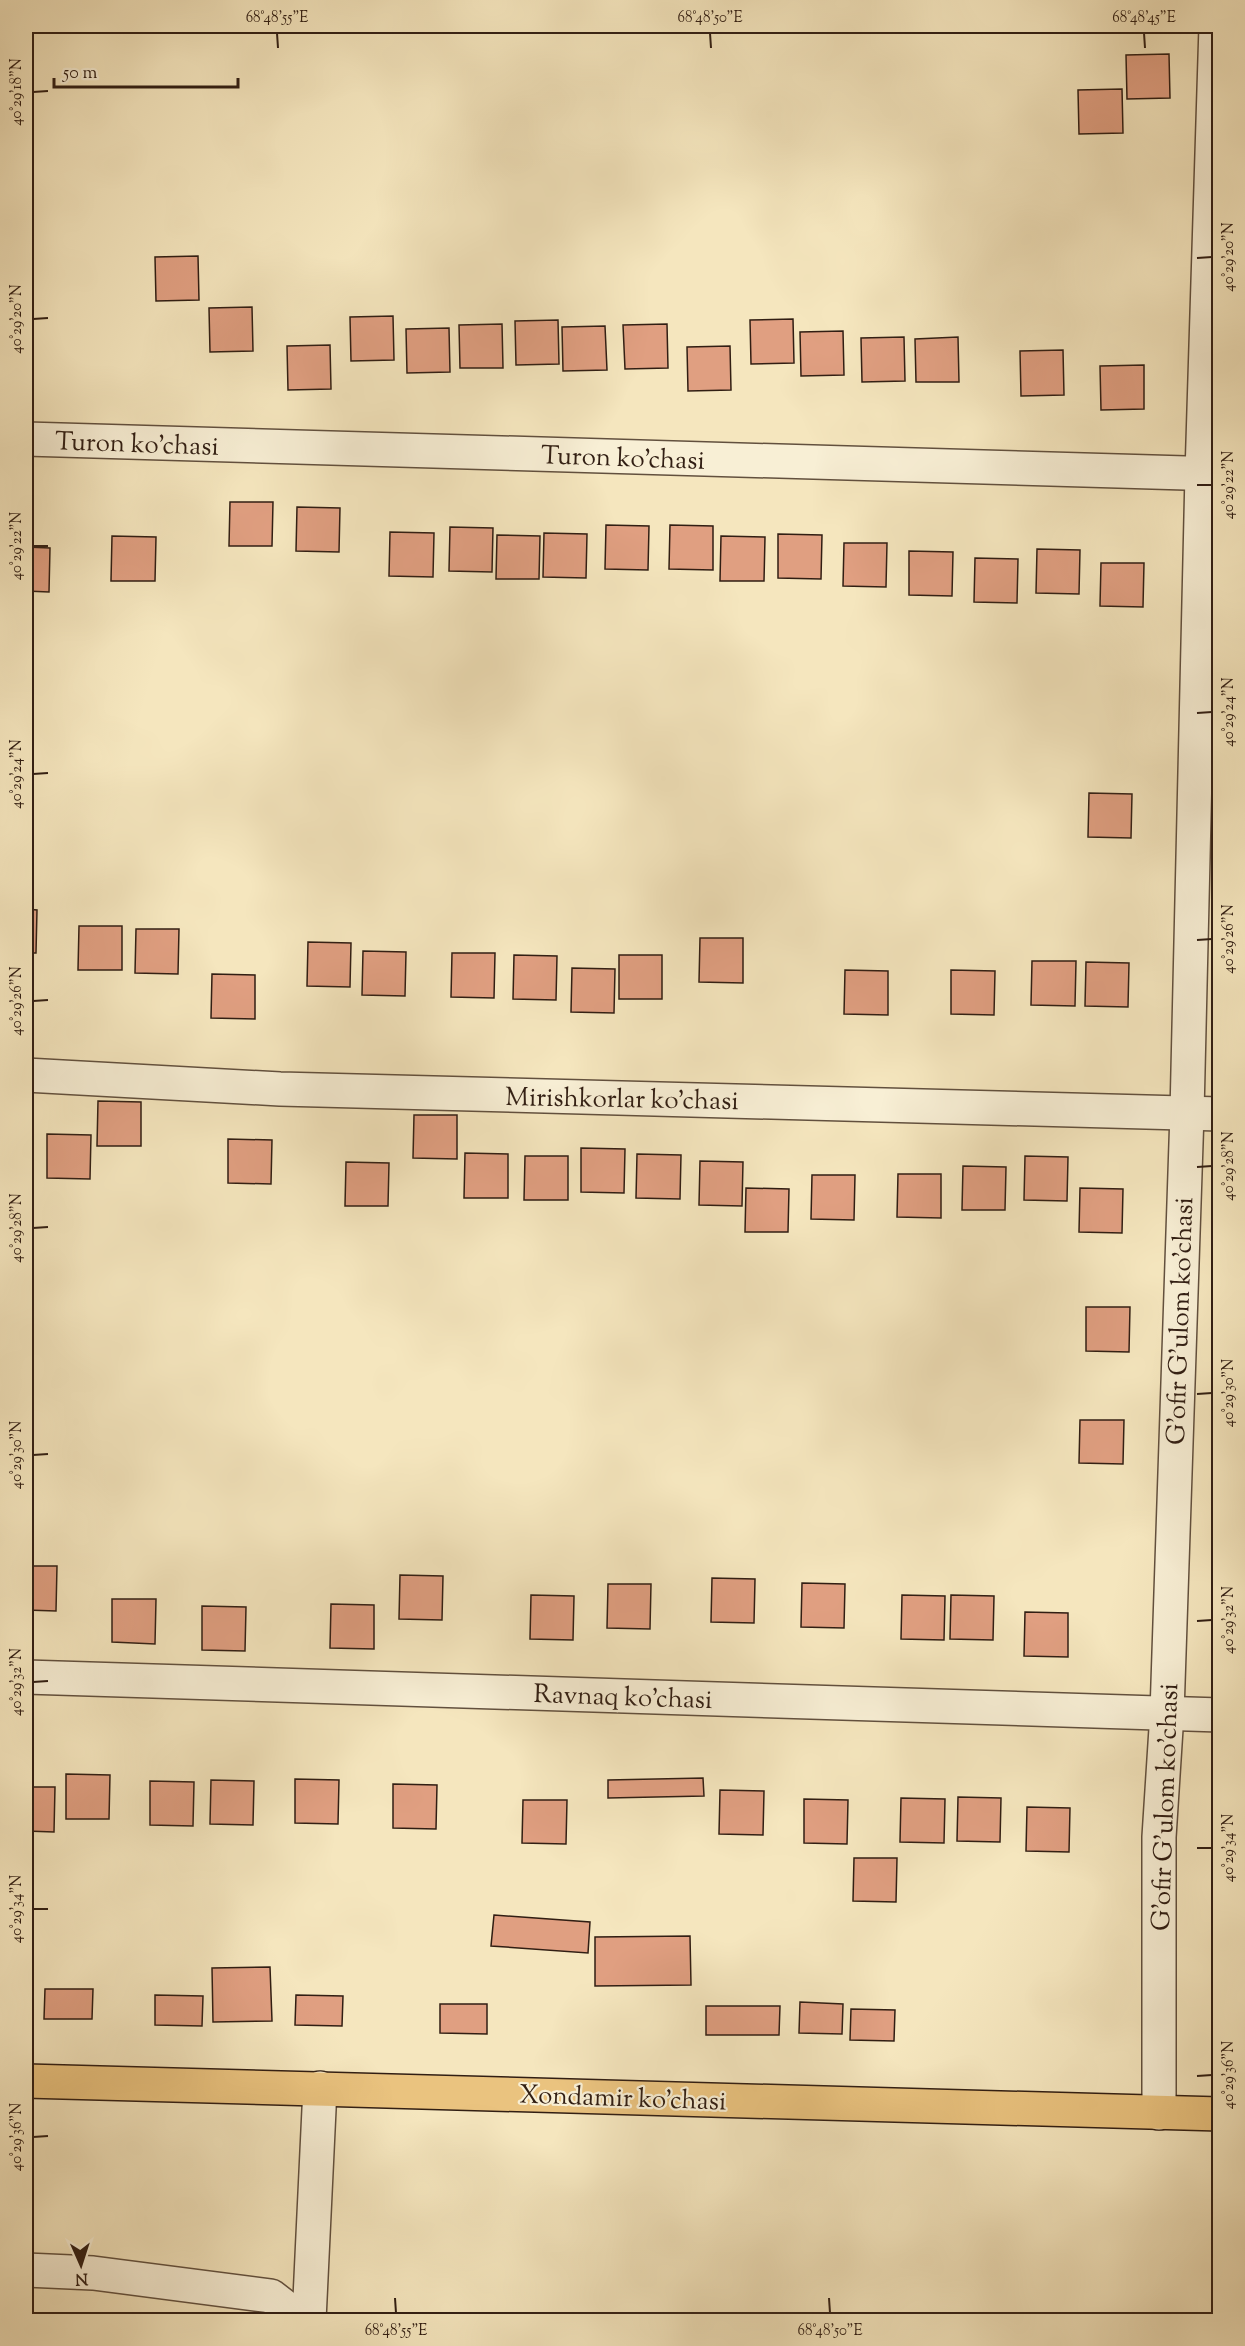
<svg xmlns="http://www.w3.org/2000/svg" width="1245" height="2346" font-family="'Sorts Mill Goudy',serif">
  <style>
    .building { fill: #e09f81; stroke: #311e13; stroke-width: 1.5 }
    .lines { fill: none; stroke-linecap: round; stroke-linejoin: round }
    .minor-casing { stroke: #62503e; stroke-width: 36 }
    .major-casing { stroke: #311e13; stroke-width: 36 }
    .minor { stroke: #f8efd5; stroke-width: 33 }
    .major { stroke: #eac37f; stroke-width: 33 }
    .ticks { fill: none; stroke: #311e13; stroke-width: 2 }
    .labels { text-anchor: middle; stroke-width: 4.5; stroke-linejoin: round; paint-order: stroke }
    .street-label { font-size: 26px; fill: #311e13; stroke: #f8efd5 }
    .neatline { fill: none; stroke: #311e13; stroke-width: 2 }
    .ticks-label { font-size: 15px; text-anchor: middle; fill: #311e13 }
  </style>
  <rect width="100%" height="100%" fill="#f5e6be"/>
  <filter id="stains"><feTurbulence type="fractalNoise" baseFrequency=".00333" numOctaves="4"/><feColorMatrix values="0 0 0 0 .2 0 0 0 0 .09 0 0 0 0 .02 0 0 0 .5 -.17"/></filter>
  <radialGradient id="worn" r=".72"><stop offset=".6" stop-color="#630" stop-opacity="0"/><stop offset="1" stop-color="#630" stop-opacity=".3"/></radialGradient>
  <!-- building -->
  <g class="building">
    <polygon points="1169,54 1170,98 1127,99 1126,55"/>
    <polygon points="1122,89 1123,133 1079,134 1078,90"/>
    <polygon points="198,256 199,300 156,301 155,257"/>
    <polygon points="252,307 253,351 210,352 209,308"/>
    <polygon points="393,316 394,360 351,361 350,317"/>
    <polygon points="793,319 794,363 751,364 750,320"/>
    <polygon points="558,320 559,364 516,365 515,321"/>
    <polygon points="502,324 503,368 460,368 459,325"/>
    <polygon points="667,324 668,368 625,369 623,325"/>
    <polygon points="605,326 607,370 563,371 562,327"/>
    <polygon points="449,328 450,372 407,373 406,329"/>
    <polygon points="843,331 844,375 801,376 800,332"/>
    <polygon points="904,337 905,381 862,382 861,338"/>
    <polygon points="958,337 959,382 916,382 915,339"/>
    <polygon points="330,345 331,389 288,390 287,346"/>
    <polygon points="730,346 731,390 688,391 687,347"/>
    <polygon points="1063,350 1064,395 1021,396 1020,351"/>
    <polygon points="1144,365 1144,409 1101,410 1100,366"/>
    <polygon points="230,502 273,502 272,546 229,546"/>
    <polygon points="297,507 340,508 339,552 296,551"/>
    <polygon points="606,525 649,526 648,570 605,569"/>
    <polygon points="670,525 713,526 713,570 669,569"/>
    <polygon points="450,527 493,528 492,572 449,571"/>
    <polygon points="390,532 434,533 433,577 389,576"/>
    <polygon points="544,533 587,534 586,578 543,577"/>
    <polygon points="778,534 822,535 821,579 778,578"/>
    <polygon points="497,535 540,536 539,579 496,579"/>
    <polygon points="112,536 156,537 155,581 111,581"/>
    <polygon points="721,536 765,537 764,581 720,581"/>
    <polygon points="844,543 887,543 886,587 843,586"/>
    <polygon points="26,547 50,548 49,592 26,591"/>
    <polygon points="1037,549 1080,550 1079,594 1036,593"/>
    <polygon points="909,551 953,552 952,596 909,595"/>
    <polygon points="975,558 1018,559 1017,603 974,602"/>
    <polygon points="1101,563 1144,563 1143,607 1100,606"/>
    <polygon points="1089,793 1132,794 1131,838 1088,837"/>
    <polygon points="26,909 37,910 36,953 26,953"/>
    <polygon points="79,926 122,926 122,970 78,970"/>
    <polygon points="136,929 179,929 178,974 135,973"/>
    <polygon points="700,938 743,938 743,983 699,982"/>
    <polygon points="308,942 351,943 350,987 307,986"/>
    <polygon points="363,951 406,952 405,996 362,995"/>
    <polygon points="452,953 495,953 494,998 451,997"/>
    <polygon points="514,955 557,956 556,1000 513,999"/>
    <rect x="619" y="955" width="43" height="44"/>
    <polygon points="1032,961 1076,961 1075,1006 1031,1005"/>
    <polygon points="1086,962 1129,963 1128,1007 1085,1006"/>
    <polygon points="572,968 615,969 614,1013 571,1012"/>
    <polygon points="845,970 888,971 888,1015 844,1014"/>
    <polygon points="951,970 995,971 994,1015 951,1014"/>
    <polygon points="212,974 255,975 255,1019 211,1018"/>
    <polygon points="98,1101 141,1102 141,1146 97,1146"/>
    <polygon points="414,1115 457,1115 457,1159 413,1158"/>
    <polygon points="47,1134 91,1135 90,1179 47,1178"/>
    <polygon points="228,1139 272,1140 271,1184 228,1183"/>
    <polygon points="581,1148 625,1149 624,1193 581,1192"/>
    <polygon points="465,1153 508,1154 508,1198 464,1198"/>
    <polygon points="637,1154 681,1155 680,1199 636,1198"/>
    <polygon points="525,1156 568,1156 568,1200 524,1200"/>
    <polygon points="1025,1156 1068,1157 1067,1201 1024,1200"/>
    <polygon points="700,1161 743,1162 742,1206 699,1205"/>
    <polygon points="346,1162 389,1163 388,1206 345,1206"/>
    <polygon points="963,1166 1006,1167 1005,1210 962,1210"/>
    <polygon points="898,1174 941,1174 941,1218 897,1217"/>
    <polygon points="812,1175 855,1175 854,1220 811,1219"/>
    <polygon points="746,1188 789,1189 788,1232 745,1232"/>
    <polygon points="1080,1188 1123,1189 1122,1233 1079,1232"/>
    <polygon points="1086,1307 1130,1307 1129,1352 1086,1351"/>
    <polygon points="1080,1420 1124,1420 1123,1464 1079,1463"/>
    <polygon points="26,1566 57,1566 56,1611 26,1610"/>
    <polygon points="400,1575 443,1576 442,1620 399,1619"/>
    <polygon points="712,1578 755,1579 754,1623 711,1622"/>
    <polygon points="802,1583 845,1584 844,1628 801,1627"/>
    <polygon points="608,1584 651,1584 650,1629 607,1628"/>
    <polygon points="531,1595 574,1596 573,1640 530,1639"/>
    <polygon points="902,1595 945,1596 944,1640 901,1639"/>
    <polygon points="951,1595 994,1596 993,1640 950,1639"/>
    <polygon points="112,1599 156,1599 155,1644 112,1642"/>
    <polygon points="331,1604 374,1605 374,1649 330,1648"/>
    <polygon points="202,1606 246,1607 245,1651 202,1650"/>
    <polygon points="1025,1612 1068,1613 1068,1657 1024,1656"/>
    <polygon points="66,1774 110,1775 109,1819 66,1819"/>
    <polygon points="703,1778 704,1796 608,1798 608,1780"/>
    <polygon points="295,1779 339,1780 338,1824 295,1823"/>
    <polygon points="211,1780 254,1781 253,1825 210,1824"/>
    <polygon points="150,1781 194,1782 193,1826 150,1825"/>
    <polygon points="393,1784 437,1785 436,1829 393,1828"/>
    <polygon points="26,1787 55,1787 54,1832 26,1831"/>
    <polygon points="720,1790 764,1791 763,1835 719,1834"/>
    <polygon points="958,1797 1001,1798 1000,1842 957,1841"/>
    <polygon points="901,1798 945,1799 944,1843 900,1842"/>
    <polygon points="804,1799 848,1800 847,1844 804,1843"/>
    <polygon points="523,1800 567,1800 566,1844 522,1843"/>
    <polygon points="1027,1807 1070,1808 1069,1852 1026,1851"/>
    <polygon points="854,1858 897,1858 896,1902 853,1901"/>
    <polygon points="494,1915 590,1922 588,1953 491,1946"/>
    <polygon points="690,1936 691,1985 595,1986 595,1937"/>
    <polygon points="270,1967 272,2021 213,2022 212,1968"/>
    <polygon points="26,1989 31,1989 32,2018 26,2018"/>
    <polygon points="45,1989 93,1989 92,2019 44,2019"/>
    <polygon points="155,1995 203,1996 202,2026 155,2025"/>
    <polygon points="296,1995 343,1996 342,2026 295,2025"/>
    <polygon points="800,2002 843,2004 842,2034 799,2033"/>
    <polygon points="440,2004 487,2004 487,2034 440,2033"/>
    <polygon points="706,2006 780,2006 779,2035 706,2035"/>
    <polygon points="851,2009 895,2010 894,2041 850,2040"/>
  </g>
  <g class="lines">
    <!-- minor casing -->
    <g class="minor-casing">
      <g id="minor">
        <polyline points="26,439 1220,474"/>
        <polyline points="26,1075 280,1089 1220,1114"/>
        <polyline points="26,1677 1220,1715"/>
        <polyline points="1159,2113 1159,1837 1167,1713 1187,1113 1202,474 1216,26"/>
        <polyline points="26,2270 93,2273 271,2296 302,2320"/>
        <polyline points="309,2320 320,2088"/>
      </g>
    </g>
    <!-- major casing -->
    <g class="major-casing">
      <polyline id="major" points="26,2081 1220,2114"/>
    </g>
    <!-- minor -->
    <use href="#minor" class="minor"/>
    <!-- major -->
    <use href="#major" class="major"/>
  </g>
  <!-- ticks -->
  <path class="ticks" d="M277 33 278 48M710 33 711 48M1144 33 1145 48M33 92 48 91M1197 258 1212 257M33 319 48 318M1197 485H1212M33 546H48M1197 713 1212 712M33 774 48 773M1197 940 1212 939M33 1001 48 1000M1197 1167 1212 1166M33 1228 48 1227M1197 1394 1212 1393M33 1455 48 1454M1197 1621 1212 1620M33 1682 48 1681M1197 1848H1212M33 1909H48M1197 2076 1212 2075M33 2137 48 2136M395 2298 396 2313M829 2298 830 2313"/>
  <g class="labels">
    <!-- street labels -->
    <g class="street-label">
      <text transform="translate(137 443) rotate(2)" y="9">Turon ko'chasi</text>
      <text transform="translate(623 457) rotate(2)" y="9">Turon ko'chasi</text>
      <text transform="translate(622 1098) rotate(1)" y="9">Mirishkorlar ko'chasi</text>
      <text transform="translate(1179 1321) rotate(-88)" y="9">G'ofir G'ulom ko'chasi</text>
      <text transform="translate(623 1696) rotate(2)" y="9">Ravnaq ko'chasi</text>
      <text transform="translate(1164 1807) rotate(-88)" y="9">G'ofir G'ulom ko'chasi</text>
      <text transform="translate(623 2097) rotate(2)" y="9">Xondamir ko'chasi</text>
    </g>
  </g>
  <!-- margin -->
  <rect width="1245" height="2346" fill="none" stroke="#f5e6be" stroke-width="66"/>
  <!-- north arrow -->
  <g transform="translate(81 2265) rotate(177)" stroke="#f8efd5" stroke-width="4.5" paint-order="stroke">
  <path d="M0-4.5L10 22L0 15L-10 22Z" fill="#311e13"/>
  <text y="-9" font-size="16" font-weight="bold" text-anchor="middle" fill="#311e13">N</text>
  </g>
  <!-- scale -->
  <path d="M54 78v9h184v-9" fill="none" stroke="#311e13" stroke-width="3"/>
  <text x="63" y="78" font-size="18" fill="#311e13" stroke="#f8efd5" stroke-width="4.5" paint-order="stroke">50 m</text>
  <rect x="33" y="33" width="1179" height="2280" class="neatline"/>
  <g class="ticks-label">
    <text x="277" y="22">68°48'55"E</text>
    <text x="710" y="22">68°48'50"E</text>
    <text x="1144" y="22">68°48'45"E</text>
    <text transform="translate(16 92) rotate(-90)" y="5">40°29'18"N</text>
    <text transform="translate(1228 257) rotate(-90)" y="5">40°29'20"N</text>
    <text transform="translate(16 319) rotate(-90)" y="5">40°29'20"N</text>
    <text transform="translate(1228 485) rotate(-90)" y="5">40°29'22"N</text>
    <text transform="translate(16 546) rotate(-90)" y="5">40°29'22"N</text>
    <text transform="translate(1228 712) rotate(-90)" y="5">40°29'24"N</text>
    <text transform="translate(16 774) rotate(-90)" y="5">40°29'24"N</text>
    <text transform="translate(1228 939) rotate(-90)" y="5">40°29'26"N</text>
    <text transform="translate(16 1001) rotate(-90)" y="5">40°29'26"N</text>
    <text transform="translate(1228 1166) rotate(-90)" y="5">40°29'28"N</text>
    <text transform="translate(16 1228) rotate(-90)" y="5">40°29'28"N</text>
    <text transform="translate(1228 1393) rotate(-90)" y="5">40°29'30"N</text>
    <text transform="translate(16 1455) rotate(-90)" y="5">40°29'30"N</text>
    <text transform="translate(1228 1620) rotate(-90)" y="5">40°29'32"N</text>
    <text transform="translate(16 1682) rotate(-90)" y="5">40°29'32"N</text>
    <text transform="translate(1228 1848) rotate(-90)" y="5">40°29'34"N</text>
    <text transform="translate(16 1909) rotate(-90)" y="5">40°29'34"N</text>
    <text transform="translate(1228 2075) rotate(-90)" y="5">40°29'36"N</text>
    <text transform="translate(16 2137) rotate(-90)" y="5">40°29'36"N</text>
    <text x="396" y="2335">68°48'55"E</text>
    <text x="830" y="2335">68°48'50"E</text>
  </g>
  <rect width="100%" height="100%" filter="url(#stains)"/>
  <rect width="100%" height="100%" fill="url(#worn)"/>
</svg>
